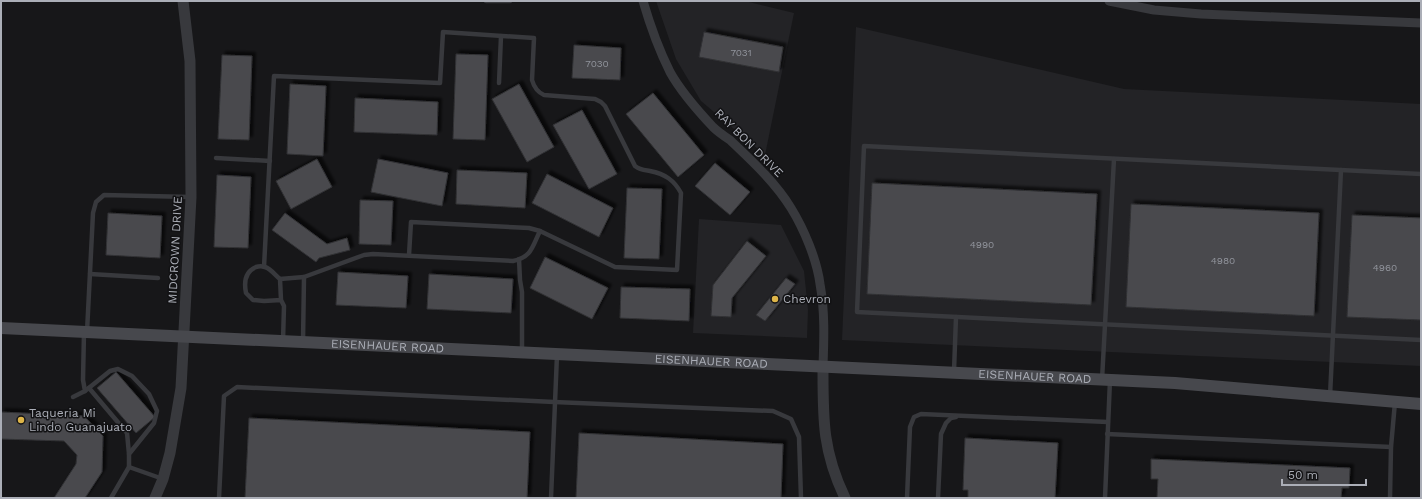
<svg xmlns="http://www.w3.org/2000/svg" width="1422" height="499" font-family="'Work Sans',sans-serif">
  <style>
    .built { fill: #232326 }
    .building { fill: #494a4e; stroke: #313134; filter: url(#shadow) }
    .lines { fill: none; stroke-linecap: round; stroke-linejoin: round }
    .service { stroke: #38393d; stroke-width: 4.5 }
    .minor { stroke: #38393d; stroke-width: 9 }
    .tertiary { stroke: #38393d; stroke-width: 11 }
    .secondary { stroke: #47484d; stroke-width: 12 }
    .poi-dot { fill: #deb549; stroke: #121214; stroke-width: 1.5 }
    .labels { text-anchor: middle; stroke-width: 3; stroke-linejoin: round; paint-order: stroke }
    .number-label { font-size: 10px; fill: #92959d }
    .street-label { font-size: 12px; fill: #abaeb7; stroke: #121214 }
    .poi-label { font-size: 12px; fill: #abaeb7; stroke: #121214; text-anchor: start }
  </style>
  <defs>
    <filter id="shadow"><feDropShadow dx="3.5" dy="-3.5" stdDeviation="1" flood-color="#0009"/></filter>
  </defs>
  <rect width="100%" height="100%" fill="#171719"/>
  <!-- built -->
  <g class="built">
    <polygon points="656,1 745,1 794,13 765,155 701,101 676,59"/>
    <polygon points="856,27 1124,89 1421,104 1421,366 842,340"/>
    <polygon points="699,219 781,225 804,271 808,310 807,338 693,333"/>
  </g>
  <!-- building -->
  <g class="building">
    <polygon points="704,32 783,47 779,72 699,57"/>
    <polygon points="574,45 621,48 620,80 572,78"/>
    <polygon points="456,54 488,55 485,140 453,139"/>
    <polygon points="222,55 252,56 249,140 218,139"/>
    <polygon points="290,84 326,86 323,156 287,154"/>
    <polygon points="519,84 554,147 527,162 492,99"/>
    <polygon points="653,93 704,155 678,177 626,114"/>
    <polygon points="355,98 438,102 437,135 354,132"/>
    <polygon points="582,110 617,174 589,189 553,125"/>
    <polygon points="317,159 332,187 291,209 276,181"/>
    <polygon points="378,159 448,173 442,206 371,192"/>
    <polygon points="715,163 750,192 730,215 695,186"/>
    <polygon points="457,170 527,173 525,208 456,204"/>
    <polygon points="547,174 613,208 599,237 532,203"/>
    <polygon points="217,175 251,177 248,248 214,247"/>
    <polygon points="872,183 1097,194 1091,305 867,294"/>
    <polygon points="627,188 662,189 659,259 624,258"/>
    <polygon points="360,200 393,201 391,245 359,244"/>
    <polygon points="1131,204 1319,213 1314,316 1126,307"/>
    <polygon points="108,213 162,216 160,258 106,255"/>
    <polygon points="285,213 327,244 347,238 350,250 319,258 316,262 272,230"/>
    <polygon points="1352,215 1421,218 1421,320 1347,317"/>
    <polygon points="747,241 766,256 732,298 731,317 711,316 713,285"/>
    <polygon points="545,257 608,288 592,319 530,288"/>
    <polygon points="338,272 408,276 406,308 336,305"/>
    <polygon points="429,274 513,279 511,313 427,309"/>
    <polygon points="786,278 795,284 765,321 756,315"/>
    <polygon points="621,287 690,289 689,321 620,318"/>
    <polygon points="116,372 155,417 136,433 97,388"/>
    <polygon points="1,412 84,416 103,436 102,472 85,498 54,498 76,464 77,455 64,441 1,439"/>
    <polygon points="249,418 530,432 527,498 245,498"/>
    <polygon points="579,433 783,444 781,498 576,498"/>
    <polygon points="965,438 1058,443 1055,498 968,498 968,490 963,490"/>
    <polygon points="1151,459 1350,468 1349,488 1342,488 1341,498 1157,498 1158,479 1151,479"/>
  </g>
  <g class="lines">
    <!-- service -->
    <g class="service">
      <polyline points="486,1 510,1"/>
      <polyline points="499,83 501,36"/>
      <polyline points="216,158 270,161"/>
      <polyline points="1421,174 864,146 857,312 1421,340"/>
      <polyline points="519,259 520,280 522,292 522,351"/>
      <path d="M264 267 274 76 440 83 443 32 534 38 532 80C534 87 537 92 544 95L595 99 601 102 605 106 635 166C640 170 644 170 650 171 665 174 674 180 681 193L677 270 615 267 540 231 529 228 411 222 409 255"/>
      <polyline points="90,274 158,278"/>
      <path d="M280 279 304 277 364 255 373 254 513 261C532 257 532 247 540 231"/>
      <path d="M281 300 264 301 253 300 246 293C244 283 244 272 256 267 259 266 262 266 265 267 271 269 275 275 280 279L281 300 284 306 283 341"/>
      <polyline points="87,332 93,213 96,202 104,195 191,197"/>
      <polyline points="303,342 304,277"/>
      <polyline points="954,371 956,317"/>
      <polyline points="1102,380 1114,159"/>
      <polyline points="89,388 127,433 129,454"/>
      <polyline points="85,391 110,371 118,369 132,376 149,394 157,411 154,423 129,454 129,467 111,498"/>
      <polyline points="1330,396 1341,170"/>
      <polyline points="73,397 85,391 83,380 84,332"/>
      <polyline points="1107,434 1391,447"/>
      <polyline points="129,467 163,479"/>
      <polyline points="219,498 224,396 237,387 554,402 773,411 791,419 799,437 801,498"/>
      <polyline points="551,498 557,355"/>
      <polyline points="907,498 910,427 914,417 921,414 1108,422"/>
      <polyline points="938,498 941,434 946,423 951,418 956,417"/>
      <polyline points="1105,498 1110,380"/>
      <polyline points="1390,498 1391,447 1395,402"/>
    </g>
    <!-- minor -->
    <g class="minor">
      <path d="M643 1C650 25 659 50 670 72 681 92 698 111 713 127 718 132 724 136 730 140 752 161 775 182 791 208 804 229 817 260 820 284 825 311 824 339 823 366"/>
      <polyline points="1109,1 1154,10 1201,14 1421,23"/>
    </g>
    <!-- tertiary -->
    <g class="tertiary">
      <path d="M823 366C823 418 822 450 845 498"/>
      <polyline points="155,498 163,479 170,453 181,388 191,197 190,61 183,1"/>
    </g>
    <!-- secondary -->
    <path class="secondary" id="s1" d="M1 328 1175 383 1421 404"/>
  </g>
  <!-- markers -->
  <g class="poi-dot">
    <circle cx="775" cy="299" r="4"/>
    <circle cx="21" cy="420" r="4"/>
  </g>
  <g class="labels">
    <!-- number labels -->
    <g class="number-label">
      <text x="741" y="56">7031</text>
      <text x="597" y="67">7030</text>
      <text x="982" y="248">4990</text>
      <text x="1223" y="264">4980</text>
      <text x="1385" y="271">4960</text>
    </g>
    <!-- street labels -->
    <g class="street-label">
      <text transform="translate(749 143) rotate(45)" y="4">RAY BON DRIVE</text>
      <text transform="translate(175 250) rotate(-87)" y="4">MIDCROWN DRIVE</text>
      <text dy="4" stroke="none"><textPath href="#s1" startOffset="387">EISENHAUER ROAD</textPath></text>
      <text dy="4" stroke="none"><textPath href="#s1" startOffset="711">EISENHAUER ROAD</textPath></text>
      <text dy="4" stroke="none"><textPath href="#s1" startOffset="1035">EISENHAUER ROAD</textPath></text>
    </g>
    <!-- poi labels -->
    <g class="poi-label">
      <text x="783" y="303">Chevron</text>
      <text x="29" y="417">Taqueria Mi<tspan x="29" dy="14">Lindo Guanajuato</tspan></text>
    </g>
  </g>
  <!-- border -->
  <rect width="1422" height="499" fill="none" stroke="#abaeb7" stroke-width="4"/>
  <!-- scale -->
  <path d="M1282 479v6h84v-6" fill="none" stroke="#abaeb7" stroke-width="2"/>
  <text x="1288" y="479" font-size="12" fill="#abaeb7" stroke="#121214" stroke-width="3" paint-order="stroke">50 m</text>
</svg>
